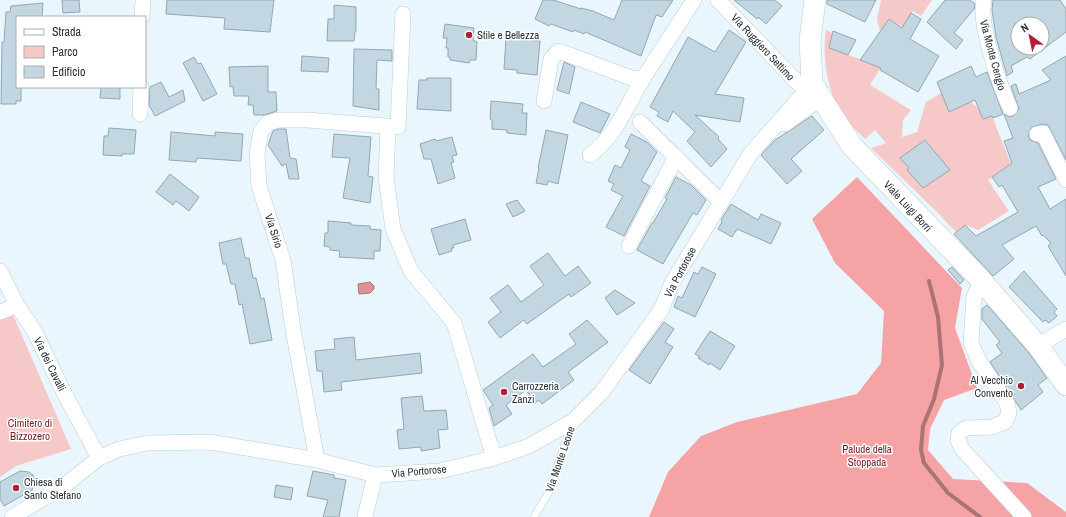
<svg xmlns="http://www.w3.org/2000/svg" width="1066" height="517" font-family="'Archivo Narrow',sans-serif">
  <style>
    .green { fill: #f6c9c8 }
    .forest { fill: #f5a3a4 }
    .water { fill: #e19192; stroke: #aa7476 }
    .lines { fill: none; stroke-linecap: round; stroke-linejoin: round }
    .stream { stroke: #aa7476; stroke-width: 4 }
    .building { fill: #c2d7e1; stroke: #93a7b1; fill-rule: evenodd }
    .lane-casing { stroke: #b9cdd8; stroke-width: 8 }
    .street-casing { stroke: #b9cdd8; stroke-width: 16 }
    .secondary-casing { stroke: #b9cdd8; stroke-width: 22 }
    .lane { stroke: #fff; stroke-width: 7 }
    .street { stroke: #fff; stroke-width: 15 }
    .secondary { stroke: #fff; stroke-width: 21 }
    .poi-dot { fill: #b11e36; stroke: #fff; stroke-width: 1.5 }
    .labels { text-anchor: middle; stroke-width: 3; stroke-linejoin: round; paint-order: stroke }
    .poi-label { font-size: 11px; fill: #2a3236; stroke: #fff; text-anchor: start }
    .street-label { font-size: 11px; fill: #2a3236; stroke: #fff }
    .park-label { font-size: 11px; fill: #781a26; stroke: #fff }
  </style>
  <rect width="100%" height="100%" fill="#eaf6fd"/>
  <!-- green -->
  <g class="green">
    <polygon points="881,0 932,0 921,16 913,11 903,27 889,19 880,31 877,19"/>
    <path d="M826 30 832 33 829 48 868 62 885 61 870 85 911 110 903 120 902 137 917 132 926 102 941 93 949 112 971 102 979 109 983 119 992 116 1011 164 988 180 1009 211 978 230 965 225 956 232 937 212 871 148 886 143 875 130 865 139C857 131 847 122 840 111 827 88 822 56 826 30Z"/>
    <polygon points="11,310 71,449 16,466 0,477 0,315"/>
  </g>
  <!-- forest -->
  <polygon class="forest" points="857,177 962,288 955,328 977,388 944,400 930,429 928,450 953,479 1027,483 1066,512 1066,517 649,517 668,472 701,436 737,422 857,394 881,363 884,311 835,263 812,219"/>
  <!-- water -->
  <polygon class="water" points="370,282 374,286 374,289 370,293 359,294 358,284"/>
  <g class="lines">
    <!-- stream -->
    <polyline class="stream" points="929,281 938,317 942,365 934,399 923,426 921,450 924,463 948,493 980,517"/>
  </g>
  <!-- building -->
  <g class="building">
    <polygon points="62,0 79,0 80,12 63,13"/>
    <polygon points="167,0 274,0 270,32 224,29 225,18 166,14"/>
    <polygon points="543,0 553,0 581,9 581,8 593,11 614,20 622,0 673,0 662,17 656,15 641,56 585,32 584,34 574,30 573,32 551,24 549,26 535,19"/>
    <polygon points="734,0 775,0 782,6 766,24 758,17 757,19"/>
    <polygon points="827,0 876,0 865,22 827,4"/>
    <polygon points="945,0 970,0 975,4 974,9 954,33 963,40 956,49 927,22"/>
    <path d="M993 0H1060L1066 9V32L1030 59 1027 57 1011 66 1013 72 1007 76 996 37 992 10ZM1018 24H1042V48H1018Z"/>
    <polygon points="43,3 42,17 17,17 17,87 21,87 21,101 16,101 16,104 1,104 2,42 4,42 6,12 10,12 11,6"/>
    <polygon points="334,5 356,7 356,31 355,32 354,41 327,41 328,19 334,19"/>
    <polygon points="911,13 921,19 910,39 939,56 918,92 880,70 881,68 860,60 889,19 902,28"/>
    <polygon points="445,24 474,28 473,40 477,42 476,60 470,60 469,63 450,60 450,57 448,57 448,48 446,48 447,38 443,38"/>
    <polygon points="729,30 746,42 715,94 744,98 740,122 695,115 719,137 718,139 727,149 711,167 687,141 695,132 673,111 668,122 657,116 659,112 650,107 688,37 715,52"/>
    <polygon points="833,31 856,40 848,55 829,48"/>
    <polygon points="506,38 540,41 537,75 517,73 517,70 504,69"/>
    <polygon points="354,49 392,50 392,61 377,60 376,89 379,89 379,110 353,106"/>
    <polygon points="302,56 329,58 328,72 301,71"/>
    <polygon points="1066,56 1066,160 1048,125 1042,124 1032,127 1028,135 1030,140 1038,143 1056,179 1038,187 1050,209 1066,199 1066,276 1048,246 1051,243 1043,235 1042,236 1036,226 1002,245 1014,259 993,276 954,234 965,225 976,236 1018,212 1002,185 999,187 992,177 1012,163 1004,141 1013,138 1004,114 1009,117 1013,116 1019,109 1011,86 1016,84 1019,94 1051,80 1042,70"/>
    <polygon points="194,57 198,64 201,63 217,94 203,101 183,63"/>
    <polygon points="564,62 575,67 569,94 557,90"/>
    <polygon points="268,66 268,92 276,92 277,111 264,115 254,115 253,105 248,105 249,96 234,96 233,86 230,87 229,67"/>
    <polygon points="971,66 976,77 987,72 1003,114 993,118 992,116 983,119 975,100 949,112 937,82"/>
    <polygon points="427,78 451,78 451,111 417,109 419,80 427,80"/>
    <polygon points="161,82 169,97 183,90 185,101 155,116 149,105 150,87"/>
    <polygon points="101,87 120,87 120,99 100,98"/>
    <polygon points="491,101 523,104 522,113 527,113 526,135 507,133 507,130 492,129 492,120 490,119"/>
    <polygon points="581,102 610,114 600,133 573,122"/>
    <polygon points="812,116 824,130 791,159 802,171 787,184 761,155 775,140"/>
    <polygon points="109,128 136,130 134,154 122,154 122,156 103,155 104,136 108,136"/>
    <polygon points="279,129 286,129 290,158 296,159 299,179 289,179 286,164 282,166 268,145 273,131"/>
    <polygon points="546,130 568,135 558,184 548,181 547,185 536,183 539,168 538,168"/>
    <polygon points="171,132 215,136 215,132 243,134 241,161 197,158 196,162 169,160"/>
    <polygon points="334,134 371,137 368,176 373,177 370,203 343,198 350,158 332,157"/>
    <polygon points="631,134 647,142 657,152 641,181 650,186 624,236 606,227 623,196 611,190 614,184 608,181 615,165 621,168 630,150 625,147"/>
    <polygon points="452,137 457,155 452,156 454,162 451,163 455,178 438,184 431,159 424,159 420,144 435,139 436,141"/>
    <polygon points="925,140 950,170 923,188 907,170 909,168 900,158"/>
    <polygon points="170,174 199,197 189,211 176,201 173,205 156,192"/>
    <polygon points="676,177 691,185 706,200 697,215 693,213 663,264 637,250 652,223 653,223 667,199 665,198"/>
    <polygon points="517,200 525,211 513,217 506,204"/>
    <polygon points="731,204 758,220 761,214 781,223 771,244 737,229 732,237 718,229 722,222 721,220"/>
    <polygon points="465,219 471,240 453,245 454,248 451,248 452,251 439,255 431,229"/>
    <polygon points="328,221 351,223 351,225 370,226 370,229 381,230 380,251 374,251 374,259 339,257 340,251 330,250 330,247 324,246 325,233 328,233"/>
    <polygon points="241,238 245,258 249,258 253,278 256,278 261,299 264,298 272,340 250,344 242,304 239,305 235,284 231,284 226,264 223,264 219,243"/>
    <polygon points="548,253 565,276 578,266 591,283 571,297 569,294 527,324 524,320 500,338 488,322 501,312 490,298 508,285 521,302 544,285 530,266"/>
    <polygon points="702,267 716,274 695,317 674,307 678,296 682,298 694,272 698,274"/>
    <polygon points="952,267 964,280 960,284 948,270"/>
    <polygon points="1024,271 1057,309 1054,312 1057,316 1049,323 1045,320 1043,322 1009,287"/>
    <polygon points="615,290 635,303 617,315 605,298"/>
    <polygon points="987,305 1029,353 1047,378 1038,385 1043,392 1021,410 990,362 1002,353 996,345 1000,342 982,319 982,309"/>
    <polygon points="587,320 608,342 568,372 574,380 542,404 539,400 535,403 526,390 506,405 512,414 494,426 489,408 493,405 483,390 533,354 543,367 576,344 569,334"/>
    <polygon points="664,322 674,329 665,342 673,347 650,384 629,370"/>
    <polygon points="710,331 735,346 720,370 710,363 709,365 698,358 700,357 695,354"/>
    <polygon points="354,337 356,360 420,353 422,373 341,382 342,390 324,392 322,371 317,371 315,351 335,349 334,339"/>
    <polygon points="422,396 424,411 446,410 448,429 438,430 440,448 421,451 421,447 399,449 397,430 404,429 401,398"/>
    <polygon points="20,471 29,472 33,475 35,482 32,490 4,506 0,499 0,482"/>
    <polygon points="313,471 334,475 334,478 346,480 339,517 323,517 328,500 307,496"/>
    <polygon points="276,485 293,488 291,500 274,497"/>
  </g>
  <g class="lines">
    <!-- lane casing -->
    <g class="lane-casing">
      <polyline id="lane" points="534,517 549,492 572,423"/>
    </g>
    <!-- street casing -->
    <g class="street-casing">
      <g id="street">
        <polyline points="718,0 798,83 812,82"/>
        <path d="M984 0C978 23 1000 86 1010 108"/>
        <polyline points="142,17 143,0"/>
        <polyline points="544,101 551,59 559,51 634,79 644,77 694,0"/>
        <polyline points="140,114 141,87"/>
        <polyline points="640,122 720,201"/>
        <polyline points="785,124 821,98"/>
        <polyline points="388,127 386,177 393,229 411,271 454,323 494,458"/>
        <polyline points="1037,134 1043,133 1066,180"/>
        <path d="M590 155C615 138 628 103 644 77"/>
        <polyline points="629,246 676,157"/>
        <polyline points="0,271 17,305 35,332 62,389 99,458"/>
        <polyline points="981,280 974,297 971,343 979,361 1007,403 1009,413 1005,422 992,427 966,428 959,433 958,440 962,449 1024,517"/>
        <polyline points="0,312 17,305"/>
        <polyline points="1038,346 1066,329"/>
        <polyline points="317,460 293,329 283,260 259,186 257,153 261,131 268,123 278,120 307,120 398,127 403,14"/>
        <polyline points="12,517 64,486 99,458 119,449 148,443 210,442 317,460 375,475 440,471 494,458 529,446 573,421 602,392 661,310 672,283 751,153 813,83"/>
        <polyline points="365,517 375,475"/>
      </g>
    </g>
    <!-- secondary casing -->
    <g class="secondary-casing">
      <polyline id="secondary" points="815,0 810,40 812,82 821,98 852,146 981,280 1038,346 1066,385"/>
    </g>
    <!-- lane -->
    <use href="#lane" class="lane"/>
    <!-- street -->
    <use href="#street" class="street"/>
    <!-- secondary -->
    <use href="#secondary" class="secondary"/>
  </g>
  <!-- markers -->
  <g class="poi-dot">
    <circle cx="469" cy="35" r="4"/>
    <circle cx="1021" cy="386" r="4"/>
    <circle cx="504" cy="392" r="4"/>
    <circle cx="16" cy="488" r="4"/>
  </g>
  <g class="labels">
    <!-- poi labels -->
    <g class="poi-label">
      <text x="477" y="39">Stile e Bellezza</text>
      <text x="1013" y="384" text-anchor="end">Al Vecchio<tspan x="1013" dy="13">Convento</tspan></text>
      <text x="512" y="390">Carrozzeria<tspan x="512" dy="13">Zanzi</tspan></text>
      <text x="24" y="486">Chiesa di<tspan x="24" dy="13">Santo Stefano</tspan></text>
    </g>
    <!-- street labels -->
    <g class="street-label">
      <text transform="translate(763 47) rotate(47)" y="4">Via Ruggiero Settimo</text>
      <text transform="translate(993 55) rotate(75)" y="4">Via Monte Cengio</text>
      <text transform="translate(908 206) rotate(47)" y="4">Viale Luigi Borri</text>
      <text transform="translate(274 231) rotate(72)" y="4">Via Sirio</text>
      <text transform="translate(680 272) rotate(-62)" y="4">Via Portorose</text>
      <text transform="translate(50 364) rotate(64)" y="4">Via dei Cavalli</text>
      <text transform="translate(560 459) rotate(-71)" y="4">Via Monte Leone</text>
      <text transform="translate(419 471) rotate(-5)" y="4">Via Portorose</text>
    </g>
    <!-- park labels -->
    <g class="park-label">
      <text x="30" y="427">Cimitero di<tspan x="30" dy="13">Bizzozero</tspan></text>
      <text x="867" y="453">Palude della<tspan x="867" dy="13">Stoppada</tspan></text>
    </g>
  </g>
  <!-- legend -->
  <rect x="16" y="16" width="130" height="72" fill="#ffffff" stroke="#aaadaf"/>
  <rect x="24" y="29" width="20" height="6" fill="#ffffff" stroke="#aaadaf"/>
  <text x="52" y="36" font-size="12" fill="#2a3236">Strada</text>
  <rect x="24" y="46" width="20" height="12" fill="#f6c9c8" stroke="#aaadaf"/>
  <text x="52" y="56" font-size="12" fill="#2a3236">Parco</text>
  <rect x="24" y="66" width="20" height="12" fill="#c2d7e1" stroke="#aaadaf"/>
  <text x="52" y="76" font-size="12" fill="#2a3236">Edificio</text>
  <!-- north arrow -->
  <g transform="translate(1030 36) rotate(327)"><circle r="19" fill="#ffffff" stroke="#aaadaf"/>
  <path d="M0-3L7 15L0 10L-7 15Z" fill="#b11e36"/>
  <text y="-6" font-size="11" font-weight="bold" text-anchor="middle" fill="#2a3236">N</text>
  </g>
</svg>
